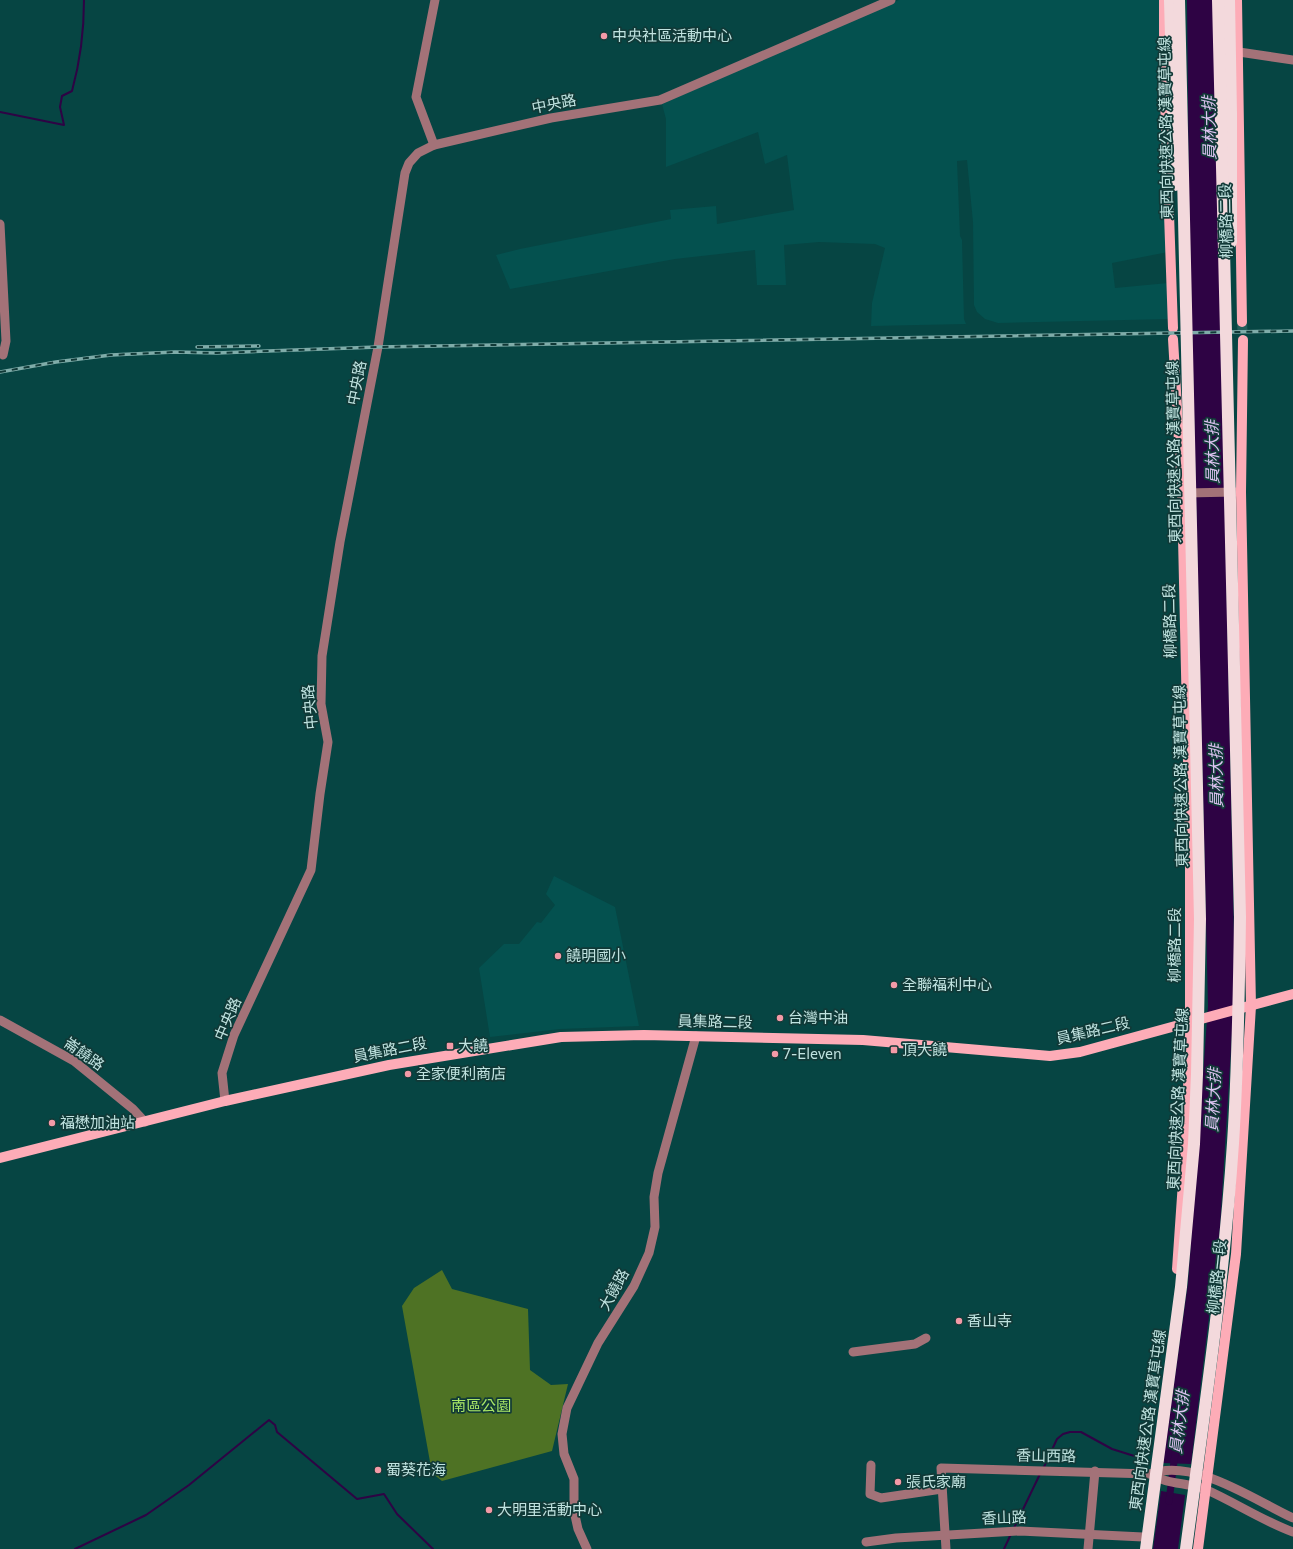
<svg xmlns="http://www.w3.org/2000/svg" width="1293" height="1549" font-family="Commissioner,'Noto Sans TC',sans-serif">
  <style>
    .built { fill: #04514f }
    .green { fill: #4e7224 }
    .water { fill: #2e0344 }
    .lines { fill: none; stroke-linecap: round; stroke-linejoin: round }
    .stream { stroke: #2e0344; stroke-width: 2 }
    .canal { stroke: #2e0344; stroke-width: 7 }
    .major-tunnel { stroke: #225d5b; stroke-width: 10; stroke-dasharray: 10 5; stroke-linecap: butt }
    .minor { stroke: #a37278; stroke-width: 9 }
    .major { stroke: #fdacb7; stroke-width: 10 }
    .highway { stroke: #f3d9dc; stroke-width: 12 }
    .rail-casing { stroke: #7faca9; stroke-width: 3.5 }
    .rail { stroke: #113937; stroke-width: 2; stroke-dasharray: 6; stroke-linecap: butt }
    .highway-bridge { stroke: #f3d9dc; stroke-width: 12 }
    .poi-dot { fill: #f39aa7; stroke: #113937; stroke-width: 1.5 }
    .labels { text-anchor: middle; stroke-width: 3.5; stroke-linejoin: round; paint-order: stroke }
    .poi-label { font-size: 15px; fill: #c0e3e0; stroke: #113937; text-anchor: start }
    .street-label { font-size: 15px; fill: #c0e3e0; stroke: #113937 }
    .park-label { font-size: 15px; fill: #a9e666; stroke: #113937 }
    .water-label { font-size: 16px; font-style: italic; fill: #ddc3f1; stroke: #113937 }
  </style>
  <rect width="100%" height="100%" fill="#064543"/>
  <!-- built -->
  <g class="built">
    <polygon points="899,0 1161,0 1168,252 1112,263 1115,288 1168,283 1169,319 998,323 985,319 977,312 974,305 973,222 967,160 957,161 960,236 962,240 964,319 966,324 871,326 872,303 885,248 875,244 819,242 784,245 786,285 757,285 755,250 675,259 510,289 496,255 520,249 671,219 670,210 716,206 717,224 794,210 787,155 765,164 758,132 666,167 666,119 662,104"/>
    <polygon points="554,876 615,907 639,1026 560,1029 490,1037 479,968 504,944 519,944 537,922 541,923 555,905 546,894"/>
  </g>
  <!-- green -->
  <polygon class="green" points="442,1270 452,1289 528,1309 530,1370 551,1385 568,1384 552,1451 442,1481 432,1473 402,1306 414,1288"/>
  <!-- water -->
  <g class="water">
    <polygon points="1187,0 1214,0 1235,984 1220,1227 1191,1464 1163,1463 1188,1283 1208,1006 1189,200"/>
    <polygon points="1161,1491 1185,1495 1178,1549 1153,1549"/>
  </g>
  <g class="lines">
    <!-- stream -->
    <g class="stream">
      <path d="M0 112 64 125 60 107 62 96 72 91C80 62 84 31 84 0"/>
      <polyline points="1043,1469 1057,1439 1063,1434 1070,1432 1081,1432 1112,1449 1147,1460"/>
      <polyline points="1014,1528 1040,1474"/>
      <polyline points="75,1549 146,1515 189,1485 269,1420 275,1425 277,1432 357,1499 384,1494 397,1514 433,1549"/>
      <polyline points="1004,1549 1011,1534"/>
    </g>
    <!-- canal -->
    <polyline class="canal" points="1169,1501 1175,1454"/>
    <!-- major-tunnel -->
    <polyline class="major-tunnel" points="1242,322 1243,340"/>
    <!-- minor -->
    <g class="minor">
      <polyline points="1239,52 1293,60"/>
      <polyline points="434,145 416,97 435,0"/>
      <polyline points="0,224 6,341 3,355"/>
      <polyline points="1185,493 1236,492"/>
      <polyline points="0,1020 74,1061 133,1109 145,1122"/>
      <polyline points="225,1101 222,1073 234,1035 311,870 320,794 328,742 321,704 322,656 340,542 378,347 405,173 409,163 418,153 434,145 551,118 660,100 891,0"/>
      <polyline points="853,1352 915,1344 926,1338"/>
      <polyline points="871,1465 870,1494 881,1498 942,1489"/>
      <path d="M1151 1474C1167 1485 1188 1482 1207 1490 1236 1503 1263 1521 1293 1532"/>
      <polyline points="866,1542 896,1538 1020,1531 1143,1537"/>
      <polyline points="587,1549 578,1529 574,1511 574,1479 564,1454 562,1434 567,1408 598,1343 634,1286 649,1253 655,1227 654,1197 658,1173 696,1036"/>
      <path d="M946 1549 941 1468 1150 1474C1193 1457 1254 1500 1293 1518"/>
      <polyline points="1088,1549 1095,1471"/>
    </g>
    <!-- major -->
    <g class="major">
      <polyline points="1164,0 1164,71 1173,328"/>
      <polyline points="1237,0 1242,322"/>
      <polyline points="1173,339 1182,493 1190,850 1190,1023 1187,1124 1177,1269"/>
      <polyline points="0,1158 225,1101 389,1065 561,1037 644,1035 863,1040 1050,1056 1080,1052 1293,994"/>
      <polyline points="1198,1549 1236,1254 1251,1006 1241,492 1243,340"/>
    </g>
    <!-- highway -->
    <polyline class="highway" points="1229,0 1231,114"/>
    <!-- rail casing -->
    <g class="rail-casing">
      <g id="rail">
        <polyline points="197,347 259,346"/>
        <polyline points="0,372 56,362 111,355 175,352 217,353 378,347 1293,331"/>
      </g>
    </g>
    <!-- rail -->
    <use href="#rail" class="rail"/>
    <!-- highway-bridge -->
    <g class="highway-bridge">
      <polyline points="1170,0 1175,185"/>
      <polyline points="1231,114 1231,242"/>
      <polyline points="1146,1549 1181,1287 1194,1144 1197,1074 1200,919 1179,0"/>
      <path d="M1186 1549C1204 1414 1224 1279 1233 1143 1238 1068 1239 992 1240 917L1218 0"/>
    </g>
  </g>
  <!-- markers -->
  <g class="poi-dot">
    <circle cx="604" cy="36" r="4"/>
    <circle cx="558" cy="956" r="4"/>
    <circle cx="894" cy="985" r="4"/>
    <circle cx="780" cy="1018" r="4"/>
    <rect x="446" y="1042" width="8" height="8" rx="2"/>
    <rect x="890" y="1046" width="8" height="8" rx="2"/>
    <circle cx="775" cy="1054" r="4"/>
    <circle cx="408" cy="1074" r="4"/>
    <circle cx="52" cy="1123" r="4"/>
    <circle cx="959" cy="1321" r="4"/>
    <circle cx="378" cy="1470" r="4"/>
    <circle cx="898" cy="1482" r="4"/>
    <circle cx="489" cy="1510" r="4"/>
  </g>
  <g class="labels">
    <!-- poi labels -->
    <g class="poi-label">
      <text x="612" y="41">中央社區活動中心</text>
      <text x="566" y="961">饒明國小</text>
      <text x="902" y="990">全聯福利中心</text>
      <text x="788" y="1023">台灣中油</text>
      <text x="458" y="1051">大饒</text>
      <text x="902" y="1055">頂大饒</text>
      <text x="783" y="1059">7-Eleven</text>
      <text x="416" y="1079">全家便利商店</text>
      <text x="60" y="1128">福懋加油站</text>
      <text x="967" y="1326">香山寺</text>
      <text x="386" y="1475">蜀葵花海</text>
      <text x="906" y="1487">張氏家廟</text>
      <text x="497" y="1515">大明里活動中心</text>
    </g>
    <!-- street labels -->
    <g class="street-label">
      <text transform="translate(554 104) rotate(-11)" y="5">中央路</text>
      <text transform="translate(1166 128) rotate(-91)" y="5">東西向快速公路 漢寶草屯線</text>
      <text transform="translate(1226 221) rotate(-91)" y="5">柳橋路二段</text>
      <text transform="translate(357 383) rotate(-79)" y="5">中央路</text>
      <text transform="translate(1174 452) rotate(-91)" y="5">東西向快速公路 漢寶草屯線</text>
      <text transform="translate(1170 621) rotate(-91)" y="5">柳橋路二段</text>
      <text transform="translate(310 707) rotate(-95)" y="5">中央路</text>
      <text transform="translate(1181 776) rotate(-91)" y="5">東西向快速公路 漢寶草屯線</text>
      <text transform="translate(1175 945) rotate(-90)" y="5">柳橋路二段</text>
      <text transform="translate(228 1019) rotate(-67)" y="5">中央路</text>
      <text transform="translate(715 1022) rotate(1)" y="5">員集路二段</text>
      <text transform="translate(1093 1031) rotate(-13)" y="5">員集路二段</text>
      <text transform="translate(390 1050) rotate(-11)" y="5">員集路二段</text>
      <text transform="translate(84 1054) rotate(35)" y="5">崙饒路</text>
      <text transform="translate(1178 1099) rotate(-87)" y="5">東西向快速公路 漢寶草屯線</text>
      <text transform="translate(1217 1277) rotate(-84)" y="5">柳橋路一段</text>
      <text transform="translate(614 1290) rotate(-61)" y="5">大饒路</text>
      <text transform="translate(1148 1420) rotate(-82)" y="5">東西向快速公路 漢寶草屯線</text>
      <text transform="translate(1046 1456) rotate(1)" y="5">香山西路</text>
      <text transform="translate(1004 1518) rotate(-2)" y="5">香山路</text>
    </g>
    <!-- park labels -->
    <g class="park-label">
      <text x="481" y="1411">南區公園</text>
    </g>
    <!-- water labels -->
    <g class="water-label">
      <text transform="translate(1209 128) rotate(-91)" y="6">員林大排</text>
      <text transform="translate(1212 452) rotate(-91)" y="6">員林大排</text>
      <text transform="translate(1216 776) rotate(-91)" y="6">員林大排</text>
      <text transform="translate(1213 1100) rotate(-87)" y="6">員林大排</text>
      <text transform="translate(1179 1422) rotate(-83)" y="6">員林大排</text>
    </g>
  </g>
</svg>
